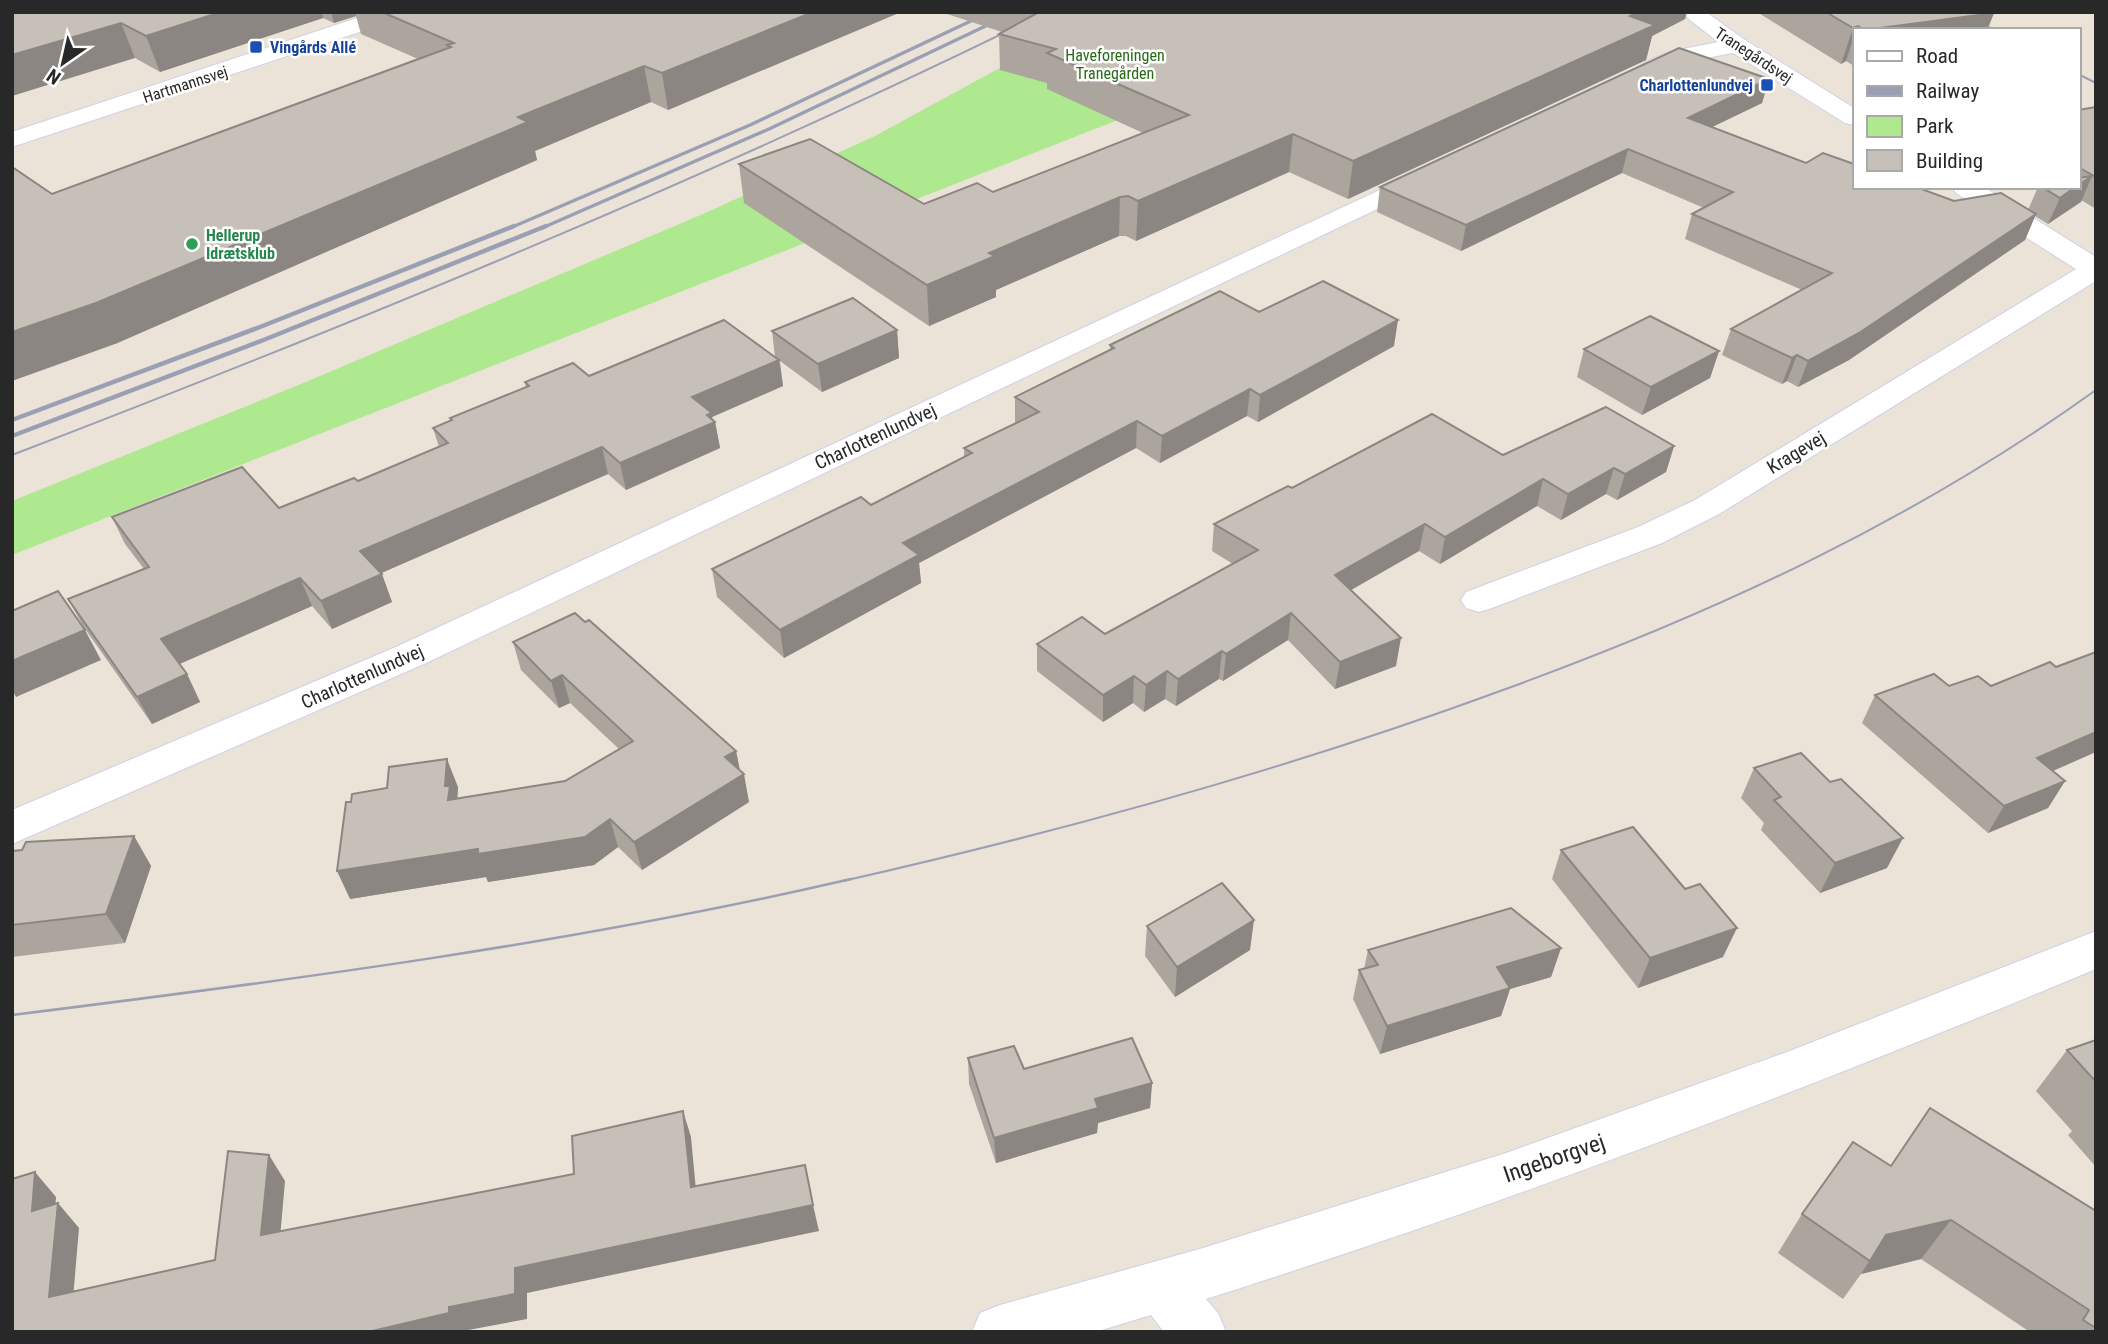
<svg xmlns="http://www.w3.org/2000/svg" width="2108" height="1344" font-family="'Roboto Condensed',sans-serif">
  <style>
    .green { fill: #aee88f }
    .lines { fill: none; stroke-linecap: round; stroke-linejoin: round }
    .minor-casing { stroke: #cdd1e3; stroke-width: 2 }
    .minor { fill: #fff; fill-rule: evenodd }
    .tram-far1 { stroke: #9a9fb4; stroke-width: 2 }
    .tram { stroke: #9a9fb4; stroke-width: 2.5 }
    .rail-far1 { stroke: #9a9fb4; stroke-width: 3.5 }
    .rail { stroke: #9a9fb4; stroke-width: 4.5 }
    .wall { fill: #aba59e }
    .shaded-wall { fill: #8b8681 }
    .building { fill: #c7c0b8; stroke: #8b8681; stroke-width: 2 }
    .transit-dot { fill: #1a4fb4; stroke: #fff; stroke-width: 2.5 }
    .leisure-dot { fill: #2e9e5b; stroke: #fff; stroke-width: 2.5 }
    .labels { text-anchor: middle; stroke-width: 5; stroke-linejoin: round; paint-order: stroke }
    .far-transit-label { font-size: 16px; font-weight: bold; fill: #164399; stroke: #fff; text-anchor: start }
    .far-park-label { font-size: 16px; fill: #266a13; stroke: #fff }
    .far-street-label { font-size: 16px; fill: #282828; stroke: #fff }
    .far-leisure-label { font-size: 16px; font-weight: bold; fill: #27864d; stroke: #fff; text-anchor: start }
    .street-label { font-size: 19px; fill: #282828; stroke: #fff }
    .near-street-label { font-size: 23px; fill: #282828; stroke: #fff }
  </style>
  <rect width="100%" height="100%" fill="#ece3d8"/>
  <!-- green -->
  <polygon class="green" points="1102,12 1336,34 12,555 12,501 301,384 703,214 875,136"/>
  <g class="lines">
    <!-- minor casing -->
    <g class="minor-casing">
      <g id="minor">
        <polygon points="375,12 408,12 405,17 12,147 12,132"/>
        <path d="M1680 12H1706L1745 40 1854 108V125L1845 123 1733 53 1685 62 1655 77H1639L1635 72C1649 52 1696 47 1718 42Z"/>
        <polygon points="1425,169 1434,172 1438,177 1434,182 424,664 12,844 12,810 398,646"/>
        <polygon points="1952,187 1984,187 2096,257 2096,281 1719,514 1662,543 1492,608 1479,612 1466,608 1461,600 1466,592 1638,527 1695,500 2076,269 1956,193"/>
        <path d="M2096 931V969C1803 1091 1508 1203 1206 1299L1218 1313 1226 1332H1164L1151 1315 1095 1332H972L980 1313 1000 1305 1203 1248 1506 1153 1787 1052Z"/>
      </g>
    </g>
    <!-- minor -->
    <use href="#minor" class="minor"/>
    <!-- tram-far1 -->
    <g class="tram-far1">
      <polyline points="1961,12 1994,30"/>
      <polyline points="2078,74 2096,83"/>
      <path d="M12 455C363 320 710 178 1047 12"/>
      <path d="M843 881C1068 830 1286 770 1503 690 1715 613 1912 522 2096 390"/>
    </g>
    <!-- tram -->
    <path class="tram" d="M12 1015C293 980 575 943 851 879"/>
    <!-- rail-far1 -->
    <g class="rail-far1">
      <polyline points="510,228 750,125 990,12"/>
      <polyline points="542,228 769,129 1015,12"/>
    </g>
    <!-- rail -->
    <g class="rail">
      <polyline points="12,420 260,327 514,226"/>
      <polyline points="12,436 266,339 546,226"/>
    </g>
  </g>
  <!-- wall -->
  <g class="wall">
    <polygon points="12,12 901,12 668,110 651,102 535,151 537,160 115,344 52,194 418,59 361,34 356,16 334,23 323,18 160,72 135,58"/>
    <polygon points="941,12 1687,12 1685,19 1652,36 1646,60 1348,199 1289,172 1136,241 1126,236 1119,236 996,290 996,297 929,326 744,203 739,164 924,204 993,192 1143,133 1047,89 1047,83 1000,70 999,34 1002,32"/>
    <polygon points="1757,12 1993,12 1994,13 1987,30 1854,30 1854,66 1846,61 1841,64"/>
    <polygon points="1769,79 1762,103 1712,127 1806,163 1954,201 2028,210 2038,187 2078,187 2078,110 2096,107 2096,209 2081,200 2048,224 2035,216 2025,240 1849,360 1798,387 1787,381 1782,384 1722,355 1731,329 1802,290 1685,239 1692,214 1704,208 1622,173 1461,251 1377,212 1380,187"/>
    <polygon points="1259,312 1394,346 1258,422 1247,416 1160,463 1136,448 919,563 921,583 784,658 717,597 712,569 871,505 964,457 964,448 1015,423 1015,397 1110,350 1110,345"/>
    <polygon points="897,330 899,358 822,392 780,361 783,386 712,417 713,420 715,422 720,448 626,490 608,474 381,573 392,602 332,629 312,606 179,664 187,674 200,702 152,724 83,626 68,599 144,569 125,544 112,517 279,508 358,481 439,447 433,428 450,421 450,418 526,387 525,382 775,357 772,331"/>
    <polygon points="1584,349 1719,351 1710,378 1642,415 1577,377"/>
    <polygon points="1674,446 1666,472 1617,500 1606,494 1561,520 1537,506 1440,564 1419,551 1351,590 1396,666 1335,689 1288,640 1223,681 1219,679 1176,706 1165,699 1144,712 1133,703 1103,722 1037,671 1037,644 1105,634 1233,564 1212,551 1214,524 1292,488 1503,455"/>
    <polygon points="585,622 736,751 740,771 749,802 642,870 618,847 594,865 488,882 486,877 350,899 458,787 457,798 565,781 619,749 570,703 559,708 521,670 513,642"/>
    <polygon points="2056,667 2053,771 2065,781 2048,808 1988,833 1862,723 1875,695 1949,686 1991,686"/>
    <polygon points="1754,768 1830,782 1887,868 1820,893 1761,830 1764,823 1741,798"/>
    <polygon points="134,836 151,866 125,943 12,957 12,851"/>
    <polygon points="1561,850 1723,957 1638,988 1552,879"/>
    <polygon points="1147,926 1250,950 1175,997 1145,956"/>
    <polygon points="1561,948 1551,977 1510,989 1501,1016 1380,1054 1353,999 1359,970 1364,969 1368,950"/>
    <polygon points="2096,1040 2096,1167 2068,1135 2072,1131 2036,1091 2067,1050"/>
    <polygon points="968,1058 1024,1069 1152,1083 1150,1108 1098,1123 1097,1133 996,1163 969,1084"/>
    <polygon points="1891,1166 2096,1211 2096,1332 2030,1332 1921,1259 1861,1274 1843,1299 1778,1253 1802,1214"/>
  </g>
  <!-- shaded-wall -->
  <g class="shaded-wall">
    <polygon points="221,12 322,12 323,18 160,72 146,36"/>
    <polygon points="331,12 355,12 356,16 334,23"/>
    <polygon points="813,12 901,12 668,110 662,73"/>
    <polygon points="1637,12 1687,12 1685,19 1652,36 1646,60 1348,199 1353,161"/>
    <polygon points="1994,13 1987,30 1868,30"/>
    <polygon points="121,23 135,58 12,96 12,55"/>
    <polygon points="1858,26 1856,30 1854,30 1854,36 1846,61 1841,64 1853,28"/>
    <polygon points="644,66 651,102 535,151 537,160 115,344 12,381 12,332 518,117"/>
    <polygon points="1769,79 1762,103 1681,142 1688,118"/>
    <polygon points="1293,134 1289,172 1136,241 1138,201"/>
    <polygon points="1628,149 1622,173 1461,251 1466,225"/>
    <polygon points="2092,176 2081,202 2048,224 2060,198 2075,187 2078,187 2078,185"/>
    <polygon points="1120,197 1119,236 996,290 996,297 929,326 927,285 989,253"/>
    <polygon points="2036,214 2025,240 1849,360 1798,387 1808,361"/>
    <polygon points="1398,320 1394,346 1258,422 1260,395"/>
    <polygon points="897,330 899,358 822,392 818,364"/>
    <polygon points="1719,351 1710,378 1642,415 1651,387"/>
    <polygon points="1797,355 1787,381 1782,384 1792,358"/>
    <polygon points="779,360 783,386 712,417 713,423 715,422 720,448 626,490 620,463 692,397"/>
    <polygon points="1250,389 1247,416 1160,463 1162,436"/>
    <polygon points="1137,421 1136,448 919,563 921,583 784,658 780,630 903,543"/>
    <polygon points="1674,446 1666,472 1617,500 1625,474"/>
    <polygon points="602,447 608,474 370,578 360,551"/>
    <polygon points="1614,468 1606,494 1561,520 1568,494"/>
    <polygon points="1543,479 1537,506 1440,564 1445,537"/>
    <polygon points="1425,524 1419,551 1330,602 1335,575"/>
    <polygon points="382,574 392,602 332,629 321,601"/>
    <polygon points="300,578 312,606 175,666 161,639"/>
    <polygon points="1291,613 1288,640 1223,681 1226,654"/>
    <polygon points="85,630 101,660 16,697 12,690 12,661"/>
    <polygon points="1401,638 1396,666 1335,689 1340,662"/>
    <polygon points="1222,651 1219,679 1176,706 1178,679"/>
    <polygon points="1167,671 1165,699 1144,712 1146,685"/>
    <polygon points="187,674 200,702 152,724 137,697"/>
    <polygon points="562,675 570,703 559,708 551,681"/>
    <polygon points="1134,676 1133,703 1103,722 1103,695"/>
    <polygon points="2096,732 2096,752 2021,785 2037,758"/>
    <polygon points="736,751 741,776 744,774 749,802 642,870 634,842 725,757"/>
    <polygon points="447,759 458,787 457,804 448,800 445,786"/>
    <polygon points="2065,781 2048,808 1988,833 2004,806"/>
    <polygon points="610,819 618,847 594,865 488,882 486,877 350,899 337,871"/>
    <polygon points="134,836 151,866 125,943 106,914"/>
    <polygon points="1903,838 1887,868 1820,893 1835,863"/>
    <polygon points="1254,920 1250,950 1175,997 1177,967"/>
    <polygon points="1737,928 1723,957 1638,988 1650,958"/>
    <polygon points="1561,948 1551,977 1510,989 1501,1016 1380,1054 1387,1026 1497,967"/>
    <polygon points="1152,1083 1150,1108 1098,1123 1097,1133 996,1163 994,1138 1095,1099"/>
    <polygon points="683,1111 691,1137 698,1212 691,1187"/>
    <polygon points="269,1155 285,1181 278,1261 261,1235"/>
    <polygon points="35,1172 56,1197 53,1236 32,1211"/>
    <polygon points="58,1203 79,1228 71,1322 49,1297"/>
    <polygon points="813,1205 819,1231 527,1293 527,1319 463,1331 368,1332 449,1307 515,1268"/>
    <polygon points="1951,1220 1921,1259 1861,1274 1886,1235"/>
  </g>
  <!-- building -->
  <g class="building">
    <polygon points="12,12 221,12 146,36 121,23 12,55"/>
    <polygon points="382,12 813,12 662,73 644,66 518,117 528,122 96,303 12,332 12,167 52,194 451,47 447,45 454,43"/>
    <polygon points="1039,12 1637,12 1630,16 1655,25 1353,161 1293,134 1138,201 1128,196 1120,197 989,253 995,256 927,285 739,164 810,139 924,204 977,183 993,192 1189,115 1047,53 1056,49 999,34"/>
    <polygon points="1826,12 1993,12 1994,13 1865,30 1858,26 1853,28"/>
    <polygon points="1679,48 1769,79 1688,118 1806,163 1823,153 1854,164 1854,187 1916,187 1954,201 2001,193 2036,214 1859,333 1808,361 1797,355 1792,358 1731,329 1832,273 1692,214 1733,192 1628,149 1466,225 1380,187"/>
    <polygon points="2096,107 2096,177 2078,167 2078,110"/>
    <polygon points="2092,176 2078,185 2078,178"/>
    <polygon points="2042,187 2075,187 2060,198"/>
    <polygon points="1323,281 1398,320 1260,395 1250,389 1162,436 1137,421 903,543 919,555 780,630 712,569 861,497 871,505 972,453 964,448 1039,412 1015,397 1114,348 1110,345 1220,291 1259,312"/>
    <polygon points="853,298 897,330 818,364 772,331"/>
    <polygon points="1650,316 1719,351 1651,387 1584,349"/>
    <polygon points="724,320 779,360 692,397 712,413 707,415 715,422 620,463 602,447 360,551 382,574 321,601 300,578 161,639 187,674 137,697 68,599 149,567 112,517 242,467 279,508 354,478 358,481 448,443 433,428 452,420 450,418 529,386 525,382 573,363 589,376"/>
    <polygon points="1606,407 1674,446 1625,474 1614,468 1568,494 1543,479 1445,537 1425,524 1335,575 1401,638 1340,662 1291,613 1226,654 1222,651 1178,679 1167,671 1146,685 1134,676 1103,695 1037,644 1082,617 1105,634 1258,550 1214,524 1288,486 1292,488 1432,414 1503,455"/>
    <polygon points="58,591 85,630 12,661 12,611"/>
    <polygon points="575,613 585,622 589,620 736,751 725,757 744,774 634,842 610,819 585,837 478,854 478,849 337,871 346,802 351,802 352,794 387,788 389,767 447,759 445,786 450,786 448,800 565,781 633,741 562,675 551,681 513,642"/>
    <polygon points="2096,652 2096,732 2037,758 2065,781 2004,806 1875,695 1934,674 1949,686 1978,676 1991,686 2050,662 2056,667"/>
    <polygon points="1801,753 1830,782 1841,779 1903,838 1835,863 1774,800 1781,797 1754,768"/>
    <polygon points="1633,827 1685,889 1700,884 1737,928 1650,958 1561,850"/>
    <polygon points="134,836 106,914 12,925 12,851 22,850 26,842"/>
    <polygon points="1222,883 1254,920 1177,967 1147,926"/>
    <polygon points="1511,908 1561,948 1497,967 1510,988 1387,1026 1359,970 1378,965 1368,950"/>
    <polygon points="1132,1038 1152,1083 1095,1099 1098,1108 994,1138 968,1058 1014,1046 1024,1069"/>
    <polygon points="2096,1040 2096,1082 2067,1050"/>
    <polygon points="1930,1108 2096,1211 2096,1328 2083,1320 2089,1310 1951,1220 1886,1235 1870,1261 1802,1214 1853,1142 1891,1166"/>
    <polygon points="683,1111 691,1187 805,1165 813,1205 515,1268 515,1294 449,1307 449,1313 368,1332 12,1332 12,1179 35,1172 32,1211 58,1203 49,1297 215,1260 228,1151 269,1155 261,1235 574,1174 572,1136"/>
  </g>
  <!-- markers -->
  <g class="transit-dot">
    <rect x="249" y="40" width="14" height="14" rx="3.5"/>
    <rect x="1760" y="78" width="14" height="14" rx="3.5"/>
  </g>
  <circle class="leisure-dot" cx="192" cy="244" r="7"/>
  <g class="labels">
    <!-- far-transit labels -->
    <g class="far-transit-label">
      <text x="270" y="53">Vingårds Allé</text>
      <text x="1753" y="91" text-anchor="end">Charlottenlundvej</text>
    </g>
    <!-- far-park labels -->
    <g class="far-park-label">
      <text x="1115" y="61">Haveforeningen<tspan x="1115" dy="18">Tranegården</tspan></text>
    </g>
    <!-- far-street labels -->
    <g class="far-street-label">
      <text transform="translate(1754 55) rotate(33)" y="6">Tranegårdsvej</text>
      <text transform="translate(185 84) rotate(-18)" y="6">Hartmannsvej</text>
    </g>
    <!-- far-leisure labels -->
    <g class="far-leisure-label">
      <text x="206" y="241">Hellerup<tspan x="206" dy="18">Idrætsklub</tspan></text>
    </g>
    <!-- street labels -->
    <g class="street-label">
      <text transform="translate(875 436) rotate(-25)" y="7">Charlottenlundvej</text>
      <text transform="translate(1796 452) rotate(-31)" y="7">Kragevej</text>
      <text transform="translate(362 676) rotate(-24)" y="7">Charlottenlundvej</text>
    </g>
    <!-- near-street labels -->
    <g class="near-street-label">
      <text transform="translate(1554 1158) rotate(-19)" y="8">Ingeborgvej</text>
    </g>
  </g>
  <!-- border -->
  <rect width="2108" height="1344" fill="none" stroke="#282828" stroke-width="28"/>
  <!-- legend -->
  <rect x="1853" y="28" width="228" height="161" fill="#ffffff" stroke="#a9a9a9" stroke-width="2"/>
  <rect x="1867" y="51" width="35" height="10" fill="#ffffff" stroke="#a9a9a9" stroke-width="2"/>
  <text x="1916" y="63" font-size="21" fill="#282828">Road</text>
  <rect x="1867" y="86" width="35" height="10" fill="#9a9fb4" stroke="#a9a9a9" stroke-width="2"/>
  <text x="1916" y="98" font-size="21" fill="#282828">Railway</text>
  <rect x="1867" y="116" width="35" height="21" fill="#aee88f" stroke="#a9a9a9" stroke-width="2"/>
  <text x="1916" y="133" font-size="21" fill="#282828">Park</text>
  <rect x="1867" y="150" width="35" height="21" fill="#c7c0b8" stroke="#a9a9a9" stroke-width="2"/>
  <text x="1916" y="168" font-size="21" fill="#282828">Building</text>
  <!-- north arrow -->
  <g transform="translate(63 63) rotate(214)" stroke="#ffffff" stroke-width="5" paint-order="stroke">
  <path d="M0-5L12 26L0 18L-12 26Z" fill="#282828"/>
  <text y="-10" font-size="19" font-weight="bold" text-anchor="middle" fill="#282828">N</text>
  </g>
</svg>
